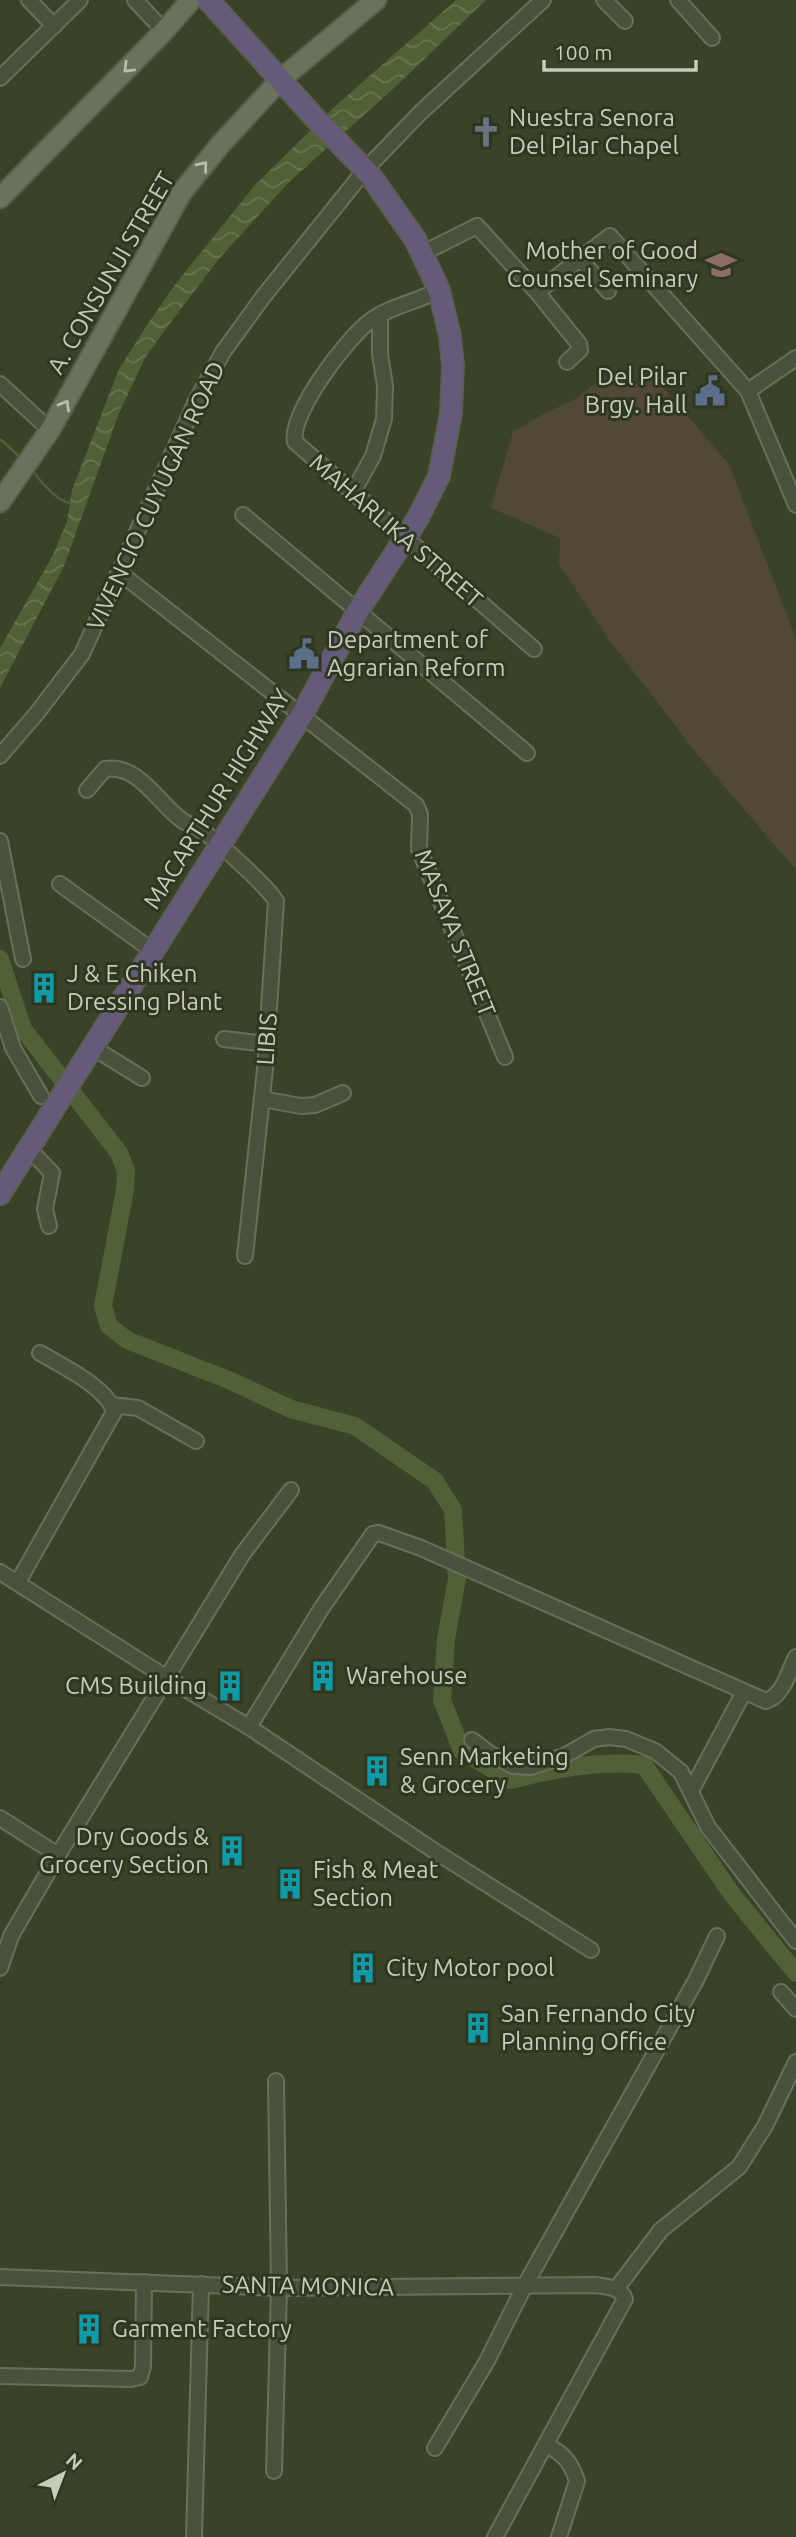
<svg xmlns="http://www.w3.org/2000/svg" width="796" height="2537" font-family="Ubuntu,sans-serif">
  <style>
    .green { fill: #514836 }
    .water { fill: url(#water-waves) }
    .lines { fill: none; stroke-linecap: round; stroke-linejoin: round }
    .stream { stroke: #516036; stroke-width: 2.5 }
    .river { stroke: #516036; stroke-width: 18 }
    .minor-casing { stroke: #686f5b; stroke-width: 18 }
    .major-casing { stroke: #575e49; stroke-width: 23 }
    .highway-casing { stroke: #585f4a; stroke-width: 24 }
    .minor { stroke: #4a523c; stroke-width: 14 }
    .major { stroke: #6a725b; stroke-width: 19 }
    .highway { stroke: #655a77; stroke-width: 21 }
    .oneway { stroke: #b7beac }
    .labels { text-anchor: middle; stroke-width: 6; stroke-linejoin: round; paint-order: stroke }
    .poi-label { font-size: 24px; fill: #c5ccba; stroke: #303721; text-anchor: start }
    .street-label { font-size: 24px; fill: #c5ccba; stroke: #303721 }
  </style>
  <defs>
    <pattern id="water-waves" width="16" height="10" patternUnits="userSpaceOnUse" patternTransform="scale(1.75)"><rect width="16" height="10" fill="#516036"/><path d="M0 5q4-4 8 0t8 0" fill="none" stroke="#697651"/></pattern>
  </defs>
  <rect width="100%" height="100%" fill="#3a4228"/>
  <!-- green -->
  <polygon class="green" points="653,376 729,464 796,639 796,870 701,759 610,641 559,564 560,538 491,508 513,432 545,413 574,400 604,377 620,382 631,378 641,388"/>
  <!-- water -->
  <polygon class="water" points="456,0 486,0 393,89 289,182 218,260 162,334 145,358 119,413 64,566 0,688 0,648 53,555 67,521 72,490 119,369 147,325 174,286 254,186 333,108"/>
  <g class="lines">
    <!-- stream -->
    <g class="stream">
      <polyline points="0,439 21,458"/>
      <path d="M32 470C41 482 57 502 71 503"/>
    </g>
    <!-- river -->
    <path class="river" d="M0 959 23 1029 119 1153 126 1171 125 1190 103 1306 109 1326 127 1340 231 1381 291 1409 355 1426 435 1481 453 1510 457 1579 446 1639 442 1700 462 1751 510 1780C555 1769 597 1760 644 1765L731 1893 796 1973"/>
    <!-- minor casing -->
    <g class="minor-casing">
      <g id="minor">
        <polyline points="29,0 54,26"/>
        <polyline points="135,0 164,31"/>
        <polyline points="604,0 625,21"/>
        <polyline points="678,0 712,38"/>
        <polyline points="0,78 80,0"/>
        <polyline points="423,253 477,226 537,292 610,236 748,391 796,505"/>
        <polyline points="580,259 608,291"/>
        <path d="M439 290C417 302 390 306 370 321 347 338 289 414 295 442L534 649"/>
        <polyline points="537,292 579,344 580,350 567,362"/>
        <polyline points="0,384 50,430"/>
        <polyline points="748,391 796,358"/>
        <polyline points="353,492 373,456 384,419 385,386 380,354 380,315"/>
        <polyline points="243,515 527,753"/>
        <polyline points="120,573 416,805 420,814 419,849 505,1057"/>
        <polyline points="0,756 37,713 82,654 197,399 223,352 263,297 365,170 421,112 543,0"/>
        <path d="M87 790 105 769C140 764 158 804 183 821 187 824 193 825 198 828 214 838 266 885 276 901L265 1069 245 1256"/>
        <polyline points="0,841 23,959"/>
        <polyline points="60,884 153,951"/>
        <polyline points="0,1007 13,1048 41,1096"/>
        <polyline points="224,1039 266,1044"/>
        <polyline points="92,1047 142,1078"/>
        <polyline points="262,1099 301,1106 315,1105 343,1093"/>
        <polyline points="29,1149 52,1173 45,1209 49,1226"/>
        <polyline points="112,1405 138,1408 196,1441"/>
        <polyline points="0,1572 167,1678 249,1727 436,1852 591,1950"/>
        <path d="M18 1582 114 1412C107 1387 62 1366 40 1353"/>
        <path d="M249 1727 321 1609 373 1534 379 1533 421 1548 766 1701C784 1695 788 1672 796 1657"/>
        <polyline points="472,1740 489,1753 513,1766 531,1767 564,1756 594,1739 609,1737 626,1739 655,1751 681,1772 708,1827 796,1941"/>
        <polyline points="691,1791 744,1692"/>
        <polyline points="0,1818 58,1855"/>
        <polyline points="0,1968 11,1936 58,1855 242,1555 291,1490"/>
        <polyline points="781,1992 796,2009"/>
        <path d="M0 2277 279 2288 596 2285C607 2287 621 2287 625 2299L495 2537"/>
        <polyline points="616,2289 661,2230 739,2167 765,2126 796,2062"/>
        <polyline points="0,2376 131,2379 140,2377 143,2367 144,2282"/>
        <path d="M546 2445C563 2453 571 2462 577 2481L559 2537"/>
        <polyline points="435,2448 487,2361 524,2287 696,1980 717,1936"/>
        <polyline points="274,2471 279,2288 276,2081"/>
        <polyline points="194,2537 201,2284"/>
      </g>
    </g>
    <!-- major casing -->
    <g class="major-casing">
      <g id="major">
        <polyline points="0,198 164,31 191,0"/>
        <polyline points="0,502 50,430 182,192 220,145 280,80 376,0"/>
      </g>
    </g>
    <!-- highway casing -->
    <g class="highway-casing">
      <polyline id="highway" points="0,1194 302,715 358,611 418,518 439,476 451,413 453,366 450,336 439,290 415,239 370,175 314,117 208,0"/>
    </g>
    <!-- minor -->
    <use href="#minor" class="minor"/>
    <!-- major -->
    <use href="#major" class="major"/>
    <!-- highway -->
    <use href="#highway" class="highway"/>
  </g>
  <!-- one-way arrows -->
  <defs><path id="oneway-chevron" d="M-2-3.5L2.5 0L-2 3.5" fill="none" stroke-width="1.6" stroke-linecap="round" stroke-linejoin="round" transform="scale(1.75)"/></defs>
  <g class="oneway">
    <use href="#oneway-chevron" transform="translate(128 68) rotate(135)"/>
    <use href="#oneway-chevron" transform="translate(203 166) rotate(-51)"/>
    <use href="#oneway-chevron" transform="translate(65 405) rotate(-60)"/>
  </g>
  <!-- icons -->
  <defs>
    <g id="church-bare" transform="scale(2.415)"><path d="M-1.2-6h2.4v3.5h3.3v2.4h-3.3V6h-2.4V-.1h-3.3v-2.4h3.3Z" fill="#6b7280" stroke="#303721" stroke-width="2.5" paint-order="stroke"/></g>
    <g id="university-bare" transform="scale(2.415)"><path d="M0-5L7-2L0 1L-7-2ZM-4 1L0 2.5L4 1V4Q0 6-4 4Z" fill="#8d6e63" stroke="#303721" stroke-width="2.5" paint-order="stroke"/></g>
    <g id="civic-bare" transform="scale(2.415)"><path d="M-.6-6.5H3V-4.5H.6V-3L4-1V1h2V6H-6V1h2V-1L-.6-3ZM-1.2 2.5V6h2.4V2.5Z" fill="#5c6f8a" stroke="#303721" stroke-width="2.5" paint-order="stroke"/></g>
    <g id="building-bare" transform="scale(2.415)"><path d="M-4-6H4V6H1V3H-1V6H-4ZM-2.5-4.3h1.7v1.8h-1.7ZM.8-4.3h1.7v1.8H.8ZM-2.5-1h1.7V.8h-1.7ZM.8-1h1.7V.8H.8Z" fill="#0f9aa8" stroke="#303721" stroke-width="2.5" paint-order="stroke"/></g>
  </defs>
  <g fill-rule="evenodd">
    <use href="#church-bare" x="486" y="132"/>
    <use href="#university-bare" x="721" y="265"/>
    <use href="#civic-bare" x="710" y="391"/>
    <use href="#civic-bare" x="304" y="654"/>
    <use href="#building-bare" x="44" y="988"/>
    <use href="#building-bare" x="323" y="1676"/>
    <use href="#building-bare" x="230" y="1686"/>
    <use href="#building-bare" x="377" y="1771"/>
    <use href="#building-bare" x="232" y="1851"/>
    <use href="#building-bare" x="290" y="1884"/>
    <use href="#building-bare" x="363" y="1968"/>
    <use href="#building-bare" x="478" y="2028"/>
    <use href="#building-bare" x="89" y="2329"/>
  </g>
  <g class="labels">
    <!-- poi labels -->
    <g class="poi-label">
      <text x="509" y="126">Nuestra Senora<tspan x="509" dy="28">Del Pilar Chapel</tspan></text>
      <text x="698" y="259" text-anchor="end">Mother of Good<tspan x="698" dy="28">Counsel Seminary</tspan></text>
      <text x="687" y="385" text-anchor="end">Del Pilar<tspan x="687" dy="28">Brgy. Hall</tspan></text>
      <text x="327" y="648">Department of<tspan x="327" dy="28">Agrarian Reform</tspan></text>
      <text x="67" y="982">J &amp; E Chiken<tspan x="67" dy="28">Dressing Plant</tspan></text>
      <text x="346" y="1684">Warehouse</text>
      <text x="207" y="1694" text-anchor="end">CMS Building</text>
      <text x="400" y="1765">Senn Marketing<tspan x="400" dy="28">&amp; Grocery</tspan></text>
      <text x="209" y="1845" text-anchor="end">Dry Goods &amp;<tspan x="209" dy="28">Grocery Section</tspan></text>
      <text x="313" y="1878">Fish &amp; Meat<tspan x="313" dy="28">Section</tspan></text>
      <text x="386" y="1976">City Motor pool</text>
      <text x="501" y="2022">San Fernando City<tspan x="501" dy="28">Planning Office</tspan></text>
      <text x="112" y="2337">Garment Factory</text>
    </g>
    <!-- street labels -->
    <g class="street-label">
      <text transform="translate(111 273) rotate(-60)" y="8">A. CONSUNJI STREET</text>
      <text transform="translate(156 496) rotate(-65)" y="8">VIVENCIO CUYUGAN ROAD</text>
      <text transform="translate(396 531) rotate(41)" y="8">MAHARLIKA STREET</text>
      <text transform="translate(217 799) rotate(-58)" y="8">MACARTHUR HIGHWAY</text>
      <text transform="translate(455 933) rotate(68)" y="8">MASAYA STREET</text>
      <text transform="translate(267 1039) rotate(-86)" y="8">LIBIS</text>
      <text transform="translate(308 2286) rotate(1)" y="8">SANTA MONICA</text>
    </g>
  </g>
  <!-- north arrow -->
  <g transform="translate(63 2474) rotate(42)" stroke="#303721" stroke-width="5" paint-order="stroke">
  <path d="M0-5L12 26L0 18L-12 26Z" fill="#c5ccba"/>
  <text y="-10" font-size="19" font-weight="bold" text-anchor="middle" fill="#c5ccba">N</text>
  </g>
  <!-- scale -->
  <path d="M544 60v10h152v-10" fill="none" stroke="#c5ccba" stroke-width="3.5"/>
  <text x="554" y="60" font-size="21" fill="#c5ccba" stroke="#303721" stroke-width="5" paint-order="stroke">100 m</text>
</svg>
